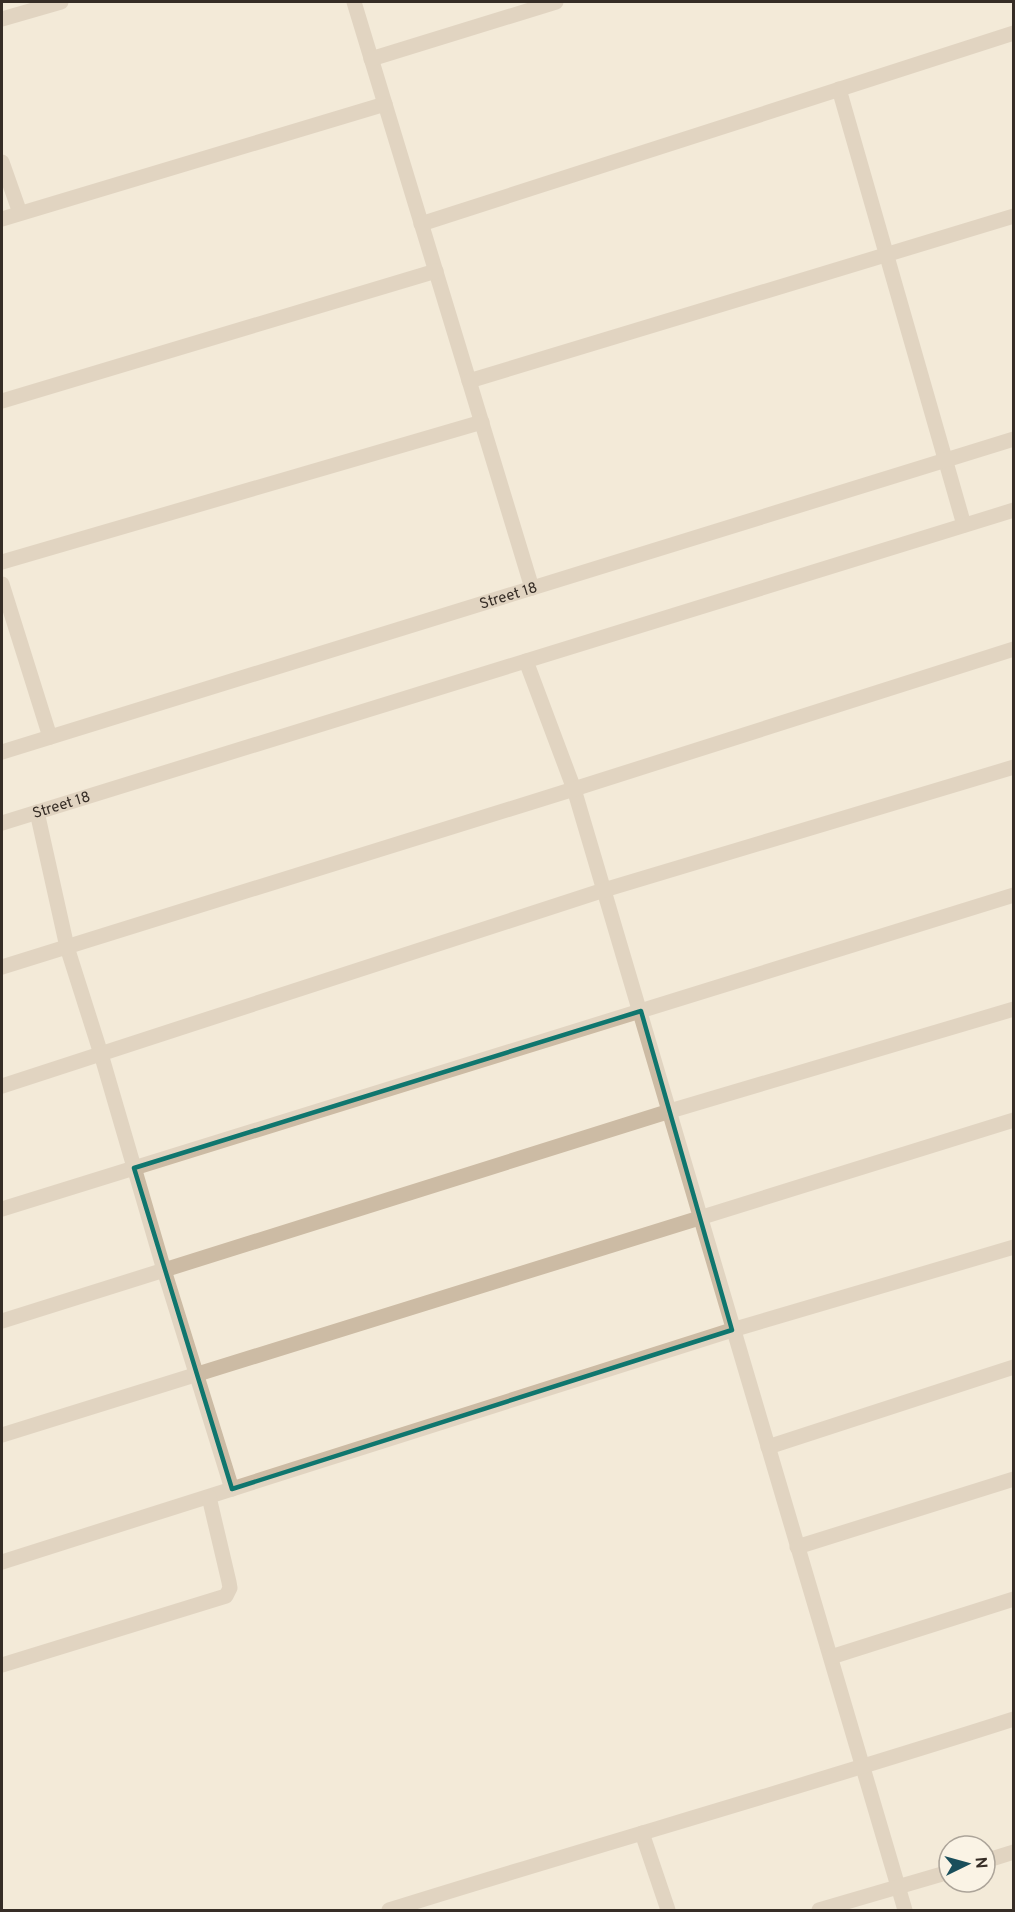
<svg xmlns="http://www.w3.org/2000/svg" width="1015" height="1912" font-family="Overpass,sans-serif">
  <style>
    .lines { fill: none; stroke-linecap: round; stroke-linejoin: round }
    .minor { stroke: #ccbba4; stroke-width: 15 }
    .marked { fill: none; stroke: #0f766e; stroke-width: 4.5; stroke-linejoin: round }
    .labels { text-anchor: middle; stroke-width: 6; stroke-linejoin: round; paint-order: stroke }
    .street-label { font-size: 15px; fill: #362d26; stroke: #faf3e5 }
  </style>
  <rect width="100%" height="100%" fill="#f3ead8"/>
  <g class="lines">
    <!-- minor -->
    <g class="minor">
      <polyline points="354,2 532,588"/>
      <polyline points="2,19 61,2"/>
      <polyline points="371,59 556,2"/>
      <polyline points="839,89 964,525"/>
      <polyline points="2,162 20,213"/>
      <polyline points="2,219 385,104"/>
      <polyline points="421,224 1014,33"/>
      <polyline points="469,381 1014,216"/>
      <polyline points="2,401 436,271"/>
      <polyline points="2,562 482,422"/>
      <polyline points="2,584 50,737"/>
      <polyline points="526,661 574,789 905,1910"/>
      <path id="s1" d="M2 752 1014 439"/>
      <polyline points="37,812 67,947 101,1054 164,1270 232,1489"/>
      <path id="s2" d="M2 823 1014 510"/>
      <polyline points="2,967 574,789 1014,649"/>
      <polyline points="2,1086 604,890 1014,767"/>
      <polyline points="2,1209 1014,895"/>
      <polyline points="2,1321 670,1111 1014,1009"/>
      <polyline points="2,1435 1014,1120"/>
      <polyline points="768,1447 1014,1367"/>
      <polyline points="797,1547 1014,1479"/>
      <polyline points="2,1562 732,1330 1014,1247"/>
      <polyline points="831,1657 1014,1599"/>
      <polyline points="2,1665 226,1596 230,1588 229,1582 209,1497"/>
      <polyline points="642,1833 668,1910"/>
      <polyline points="985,1861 1014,1852"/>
      <path d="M389 1910C597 1845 806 1786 1014 1719"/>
      <polyline points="819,1910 949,1872"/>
    </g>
  </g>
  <!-- marked area -->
  <path d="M0 0H1015V1912H0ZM641 1011 732 1330 232 1489 134 1168Z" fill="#f3ead8" fill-opacity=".55" fill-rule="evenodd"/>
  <path class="marked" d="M641 1011 732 1330 232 1489 134 1168Z"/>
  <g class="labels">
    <!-- street labels -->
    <g class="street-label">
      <text dy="5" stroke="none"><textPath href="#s1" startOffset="530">Street 18</textPath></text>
      <text dy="5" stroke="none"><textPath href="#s2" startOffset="62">Street 18</textPath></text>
    </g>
  </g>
  <!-- border -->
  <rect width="1015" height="1912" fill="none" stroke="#362d26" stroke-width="6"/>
  <!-- north arrow -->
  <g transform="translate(967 1864) rotate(85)"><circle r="28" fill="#faf3e5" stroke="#aca499" stroke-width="1.5"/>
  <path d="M0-4.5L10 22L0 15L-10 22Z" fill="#194e5b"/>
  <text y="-9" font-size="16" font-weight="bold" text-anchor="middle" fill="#362d26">N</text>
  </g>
</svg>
